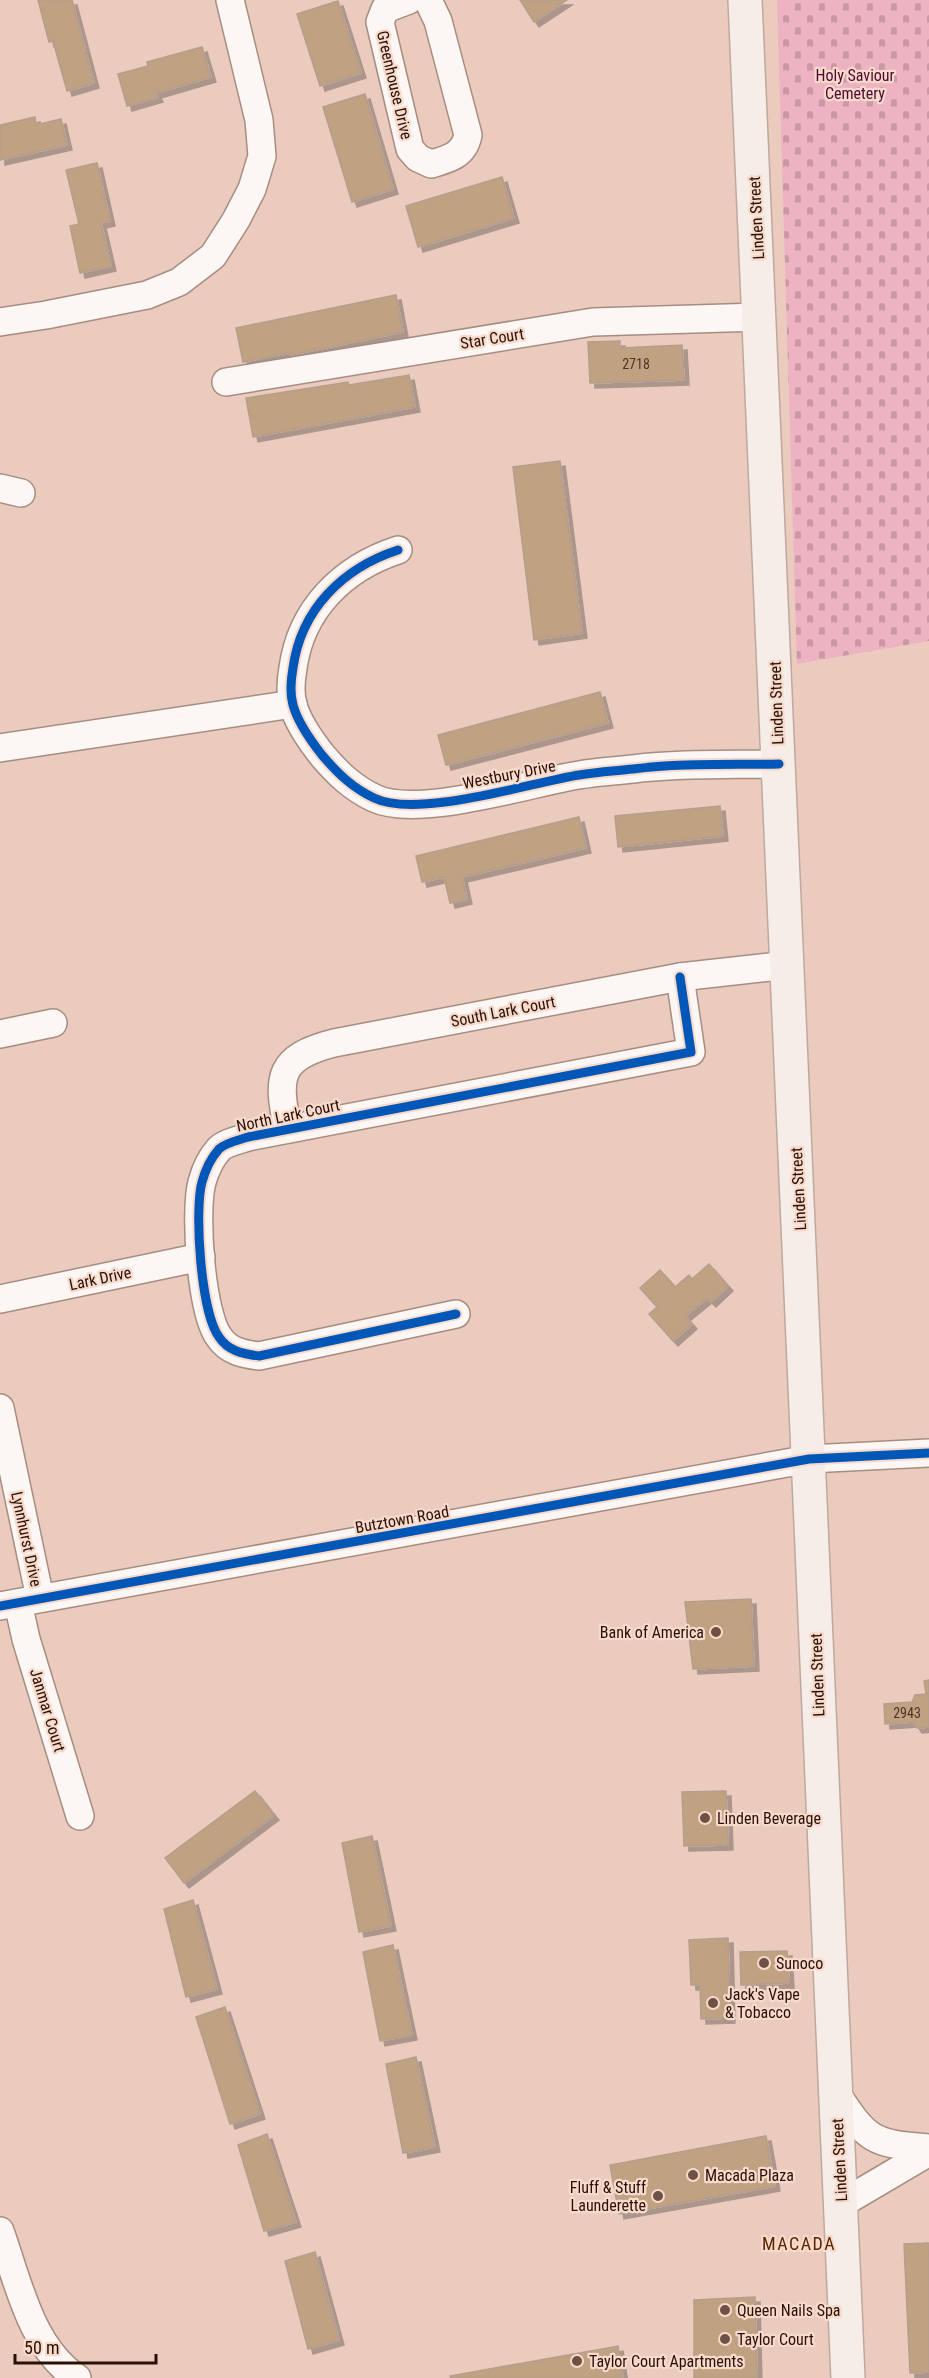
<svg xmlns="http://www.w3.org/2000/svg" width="929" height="2378" font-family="'Roboto Condensed',sans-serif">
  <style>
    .cemetery { fill: url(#cemetery-stones) }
    .building { fill: #c0a282; stroke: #b59e8d; stroke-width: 1.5; filter: url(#shadow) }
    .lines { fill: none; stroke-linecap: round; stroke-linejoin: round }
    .minor-casing { stroke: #a78d80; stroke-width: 30 }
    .major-casing { stroke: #bfa89e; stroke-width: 36 }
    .minor { stroke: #fcf7f5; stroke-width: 27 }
    .major { stroke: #f6ede8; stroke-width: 33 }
    .cycleway-casing { stroke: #f7dacb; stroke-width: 13 }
    .cycleway { stroke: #0057b8; stroke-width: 9 }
    .poi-dot { fill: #6d5144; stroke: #f7dacb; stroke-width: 2 }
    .labels { text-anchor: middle; stroke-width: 4.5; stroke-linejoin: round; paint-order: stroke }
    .number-label { font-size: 14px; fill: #4f3423 }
    .park-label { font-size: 16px; fill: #4f0634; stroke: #f7dacb }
    .street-label { font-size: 16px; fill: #291003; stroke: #f7dacb }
    .poi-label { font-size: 16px; fill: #291003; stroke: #f7dacb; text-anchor: start }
    .neighbourhood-label { font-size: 18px; letter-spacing: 1.5px; fill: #5d2400; stroke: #f7dacb }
  </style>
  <defs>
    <pattern id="cemetery-stones" width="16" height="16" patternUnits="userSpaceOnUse" patternTransform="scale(1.5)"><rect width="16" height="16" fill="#edb3c3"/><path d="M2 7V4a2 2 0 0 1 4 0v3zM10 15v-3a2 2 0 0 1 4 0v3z" fill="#cb99a6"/></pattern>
    <filter id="shadow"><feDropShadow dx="5" dy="5" stdDeviation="0" flood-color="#0004"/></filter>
  </defs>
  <rect width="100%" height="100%" fill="#eacbbd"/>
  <!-- cemetery -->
  <polygon class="cemetery" points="777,0 929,0 929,641 797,664"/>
  <!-- building -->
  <g class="building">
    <polygon points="38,0 72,0 94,83 67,91 53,41 49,42"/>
    <polygon points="520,0 567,0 534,22"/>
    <polygon points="338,1 361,73 320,86 297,14"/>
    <polygon points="202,47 211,77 156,93 158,97 127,106 118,74 148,66 147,62"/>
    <polygon points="365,94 393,189 352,202 323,107"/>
    <polygon points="35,117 36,125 61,119 67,145 0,160 0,125"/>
    <polygon points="97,163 110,221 101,223 111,266 80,273 70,226 79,224 66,170"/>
    <polygon points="502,177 514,218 418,247 406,206"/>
    <polygon points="396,295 403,332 291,355 290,352 243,362 236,328"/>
    <polygon points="620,341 620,348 682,345 684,380 590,383 588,342"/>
    <polygon points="409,375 415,407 253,437 246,398 348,382 349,385"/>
    <polygon points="560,461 582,633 534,640 513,467"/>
    <polygon points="600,692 608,723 446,765 438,735"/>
    <polygon points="720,806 723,836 618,847 615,816"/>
    <polygon points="579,817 586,848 462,877 467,899 450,903 444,877 422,882 416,856"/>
    <polygon points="709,1264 728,1286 711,1302 707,1298 685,1316 692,1324 673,1341 649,1314 657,1307 640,1288 660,1270 675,1287 689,1275 692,1279"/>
    <polygon points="751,1599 754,1666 693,1669 685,1602"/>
    <polygon points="929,1680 929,1727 917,1728 913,1722 885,1724 884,1704 912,1702 915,1695 926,1694 924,1681"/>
    <polygon points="255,1791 274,1815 184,1883 165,1858"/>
    <polygon points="726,1791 728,1845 684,1846 682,1792"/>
    <polygon points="372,1836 391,1926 359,1932 342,1843"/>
    <polygon points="193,1900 217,1989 186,1997 164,1909"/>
    <polygon points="728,1938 730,2018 701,2019 700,1985 691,1985 689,1940"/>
    <polygon points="393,1945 412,2035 380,2041 363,1952"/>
    <polygon points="787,1951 789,1983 741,1985 740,1952"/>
    <polygon points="225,2007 260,2114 230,2124 196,2017"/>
    <polygon points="416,2057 435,2147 403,2153 386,2064"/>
    <polygon points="267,2134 296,2222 264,2231 238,2145"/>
    <polygon points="766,2136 775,2186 619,2214 610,2165"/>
    <polygon points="929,2243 929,2372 910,2373 904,2244"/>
    <polygon points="315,2252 339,2340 308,2349 285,2261"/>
    <polygon points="755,2297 757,2378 694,2378 694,2300"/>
    <polygon points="618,2346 623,2378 451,2378 450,2376"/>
  </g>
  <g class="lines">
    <!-- minor casing -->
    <g class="minor-casing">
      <g id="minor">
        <path d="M409 0 385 9 380 22 410 149 418 158 431 164C449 159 464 155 468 135L438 21 428 0"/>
        <polyline points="0,322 46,315 147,295 179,282 213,256 236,220 252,189 262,156 259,120 230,0"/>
        <polyline points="226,382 593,322 760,317"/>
        <polyline points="0,488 21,493"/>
        <path d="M398 550C343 568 301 609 293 668 291 679 290 694 293 705 298 723 311 741 322 755 338 774 353 788 374 798 418 819 529 783 579 775 597 772 615 771 633 769 681 763 731 765 779 764"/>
        <polyline points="0,748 293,704"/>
        <polyline points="0,1034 53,1023"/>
        <path d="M288 1129C276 1076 279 1057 334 1043L680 977 788 965"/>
        <polyline points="0,1299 201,1257"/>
        <path d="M456 1314 259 1356C243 1354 228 1351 219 1337 201 1313 194 1211 202 1182 205 1171 211 1158 219 1149 225 1143 239 1140 248 1137L691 1052 680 977"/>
        <polyline points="0,1408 40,1598"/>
        <polyline points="18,1603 26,1639 80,1816"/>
        <polyline points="0,1606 809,1459 929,1453"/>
        <path d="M836 2093C867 2140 872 2144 929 2148"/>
        <polyline points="841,2204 929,2152"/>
        <path d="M0 2231C18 2281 30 2346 77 2378"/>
      </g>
    </g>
    <!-- major casing -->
    <g class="major-casing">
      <polyline id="major" points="745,0 848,2378"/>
    </g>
    <!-- minor -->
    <use href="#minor" class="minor"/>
    <!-- major -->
    <use href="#major" class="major"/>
    <!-- cycleway casing -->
    <g class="cycleway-casing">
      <g id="cycleway">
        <path d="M398 550C343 568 301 609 293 668 291 679 290 694 293 705 298 723 311 741 322 755 338 774 353 788 374 798 418 819 529 783 579 775 597 772 615 771 633 769 681 763 731 765 779 764"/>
        <path d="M456 1314 259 1356C243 1354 228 1351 219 1337 201 1313 194 1211 202 1182 205 1171 211 1158 219 1149 225 1143 239 1140 248 1137L691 1052 680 977"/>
        <polyline points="0,1606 809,1459 929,1453"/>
      </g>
    </g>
    <!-- cycleway -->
    <use href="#cycleway" class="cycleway"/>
  </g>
  <!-- markers -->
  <g class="poi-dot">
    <circle cx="716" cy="1632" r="6"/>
    <circle cx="705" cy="1818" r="6"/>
    <circle cx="764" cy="1963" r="6"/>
    <circle cx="713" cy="2003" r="6"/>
    <circle cx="693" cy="2175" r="6"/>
    <circle cx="658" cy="2196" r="6"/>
    <circle cx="725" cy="2310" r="6"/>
    <circle cx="725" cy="2339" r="6"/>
    <circle cx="577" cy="2361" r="6"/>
  </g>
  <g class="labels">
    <!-- number labels -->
    <g class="number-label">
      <text x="636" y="369">2718</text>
      <text x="907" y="1718">2943</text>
    </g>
    <!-- park labels -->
    <g class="park-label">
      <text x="855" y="81">Holy Saviour<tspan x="855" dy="18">Cemetery</tspan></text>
    </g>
    <!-- street labels -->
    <g class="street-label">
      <text transform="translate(395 85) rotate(77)" y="6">Greenhouse Drive</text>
      <text transform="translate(756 218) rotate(-93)" y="6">Linden Street</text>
      <text transform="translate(492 338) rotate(-9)" y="6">Star Court</text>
      <text transform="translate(776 703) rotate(-92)" y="6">Linden Street</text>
      <text transform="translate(509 774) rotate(-11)" y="6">Westbury Drive</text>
      <text transform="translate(503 1011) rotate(-11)" y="6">South Lark Court</text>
      <text transform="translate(288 1115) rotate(-12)" y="6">North Lark Court</text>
      <text transform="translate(798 1189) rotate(-93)" y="6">Linden Street</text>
      <text transform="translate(100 1278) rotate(-12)" y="6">Lark Drive</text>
      <text transform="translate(402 1519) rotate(-10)" y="6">Butztown Road</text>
      <text transform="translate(27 1539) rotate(78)" y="6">Lynnhurst Drive</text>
      <text transform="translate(817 1675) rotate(-92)" y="6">Linden Street</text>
      <text transform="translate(48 1710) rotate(73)" y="6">Janmar Court</text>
      <text transform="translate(839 2160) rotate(-93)" y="6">Linden Street</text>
    </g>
    <!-- poi labels -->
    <g class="poi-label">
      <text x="704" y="1638" text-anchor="end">Bank of America</text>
      <text x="717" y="1824">Linden Beverage</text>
      <text x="776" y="1969">Sunoco</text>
      <text x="725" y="2000">Jack's Vape<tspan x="725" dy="18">&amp; Tobacco</tspan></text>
      <text x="705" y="2181">Macada Plaza</text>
      <text x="646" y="2193" text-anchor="end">Fluff &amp; Stuff<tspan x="646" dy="18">Launderette</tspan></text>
      <text x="737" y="2316">Queen Nails Spa</text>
      <text x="737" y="2345">Taylor Court</text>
      <text x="589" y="2367">Taylor Court Apartments</text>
    </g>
    <!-- neighbourhood labels -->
    <g class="neighbourhood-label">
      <text x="799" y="2250">MACADA</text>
    </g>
  </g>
  <!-- scale -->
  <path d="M15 2354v9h141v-9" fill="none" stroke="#291003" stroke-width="3"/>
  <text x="24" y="2354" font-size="18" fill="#291003" stroke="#f7dacb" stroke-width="4.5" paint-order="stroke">50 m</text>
</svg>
